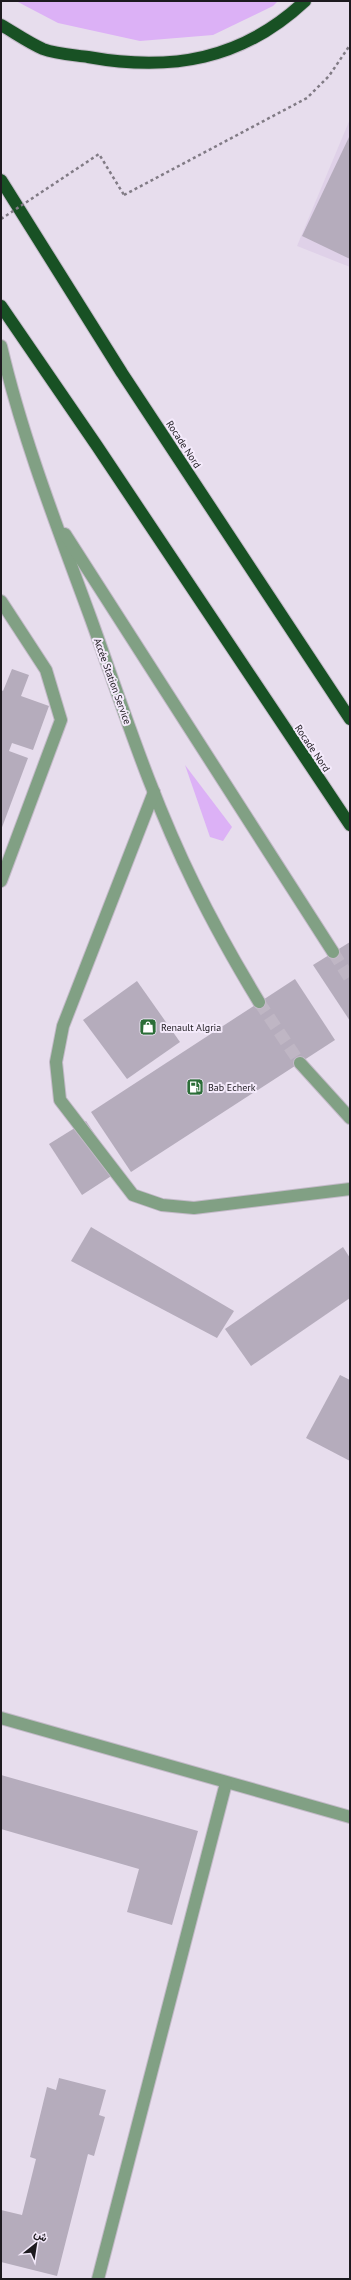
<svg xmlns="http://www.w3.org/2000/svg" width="351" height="2280" font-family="'PT Sans',Vazirmatn,sans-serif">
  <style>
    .built { fill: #dfd1e8 }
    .green { fill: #dcb1f6 }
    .building { fill: #b5acbc }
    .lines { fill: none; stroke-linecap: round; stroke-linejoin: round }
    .minor-tunnel { stroke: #bfb6c4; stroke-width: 12; stroke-dasharray: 12 6; stroke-linecap: butt }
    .minor-casing { stroke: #c3bac8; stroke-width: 14 }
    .highway-casing { stroke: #c3bac8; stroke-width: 14 }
    .path { stroke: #817b85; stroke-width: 2.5; stroke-dasharray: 3 3; stroke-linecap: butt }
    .minor { stroke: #81a084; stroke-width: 12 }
    .highway { stroke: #185124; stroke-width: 12 }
    .path-bridge { stroke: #817b85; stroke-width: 2.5; stroke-dasharray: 3 3; stroke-linecap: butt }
    .labels { text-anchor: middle; stroke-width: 4; stroke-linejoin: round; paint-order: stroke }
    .street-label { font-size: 10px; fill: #1d1a1f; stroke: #f4eafb }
    .poi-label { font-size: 10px; fill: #1d1a1f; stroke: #f4eafb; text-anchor: start }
  </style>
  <rect width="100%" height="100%" fill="#e7dded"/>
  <!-- built -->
  <polygon class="built" points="350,119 350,267 297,246"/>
  <!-- green -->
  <g class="green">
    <polygon points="16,1 278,1 273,6 213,35 140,41 58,23"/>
    <polygon points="185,765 232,827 223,841 210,837"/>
  </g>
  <!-- building -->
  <g class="building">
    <polygon points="350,135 350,259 302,236"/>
    <polygon points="12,669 29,675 21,696 49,706 33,750 12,743 9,751 28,758 1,830 1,690 3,691"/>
    <polygon points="350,942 350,1021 313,965"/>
    <polygon points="295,979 335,1040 131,1172 91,1112"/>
    <polygon points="137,981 180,1042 127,1079 83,1020"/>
    <polygon points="86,1121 119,1171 82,1195 49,1144"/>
    <polygon points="91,1227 234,1311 217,1338 71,1261"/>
    <polygon points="343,1247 350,1258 350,1298 251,1366 225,1329"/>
    <polygon points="340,1375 350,1380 350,1461 306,1438"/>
    <polygon points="1,1775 198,1831 172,1925 127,1912 139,1869 1,1829"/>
    <polygon points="59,2078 106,2090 99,2115 105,2117 94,2156 88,2154 57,2276 1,2262 1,2210 22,2215 36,2159 30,2157 47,2087 56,2090"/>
  </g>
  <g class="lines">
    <!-- minor-tunnel -->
    <g class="minor-tunnel">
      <polyline points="333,952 350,979"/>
      <polyline points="259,1002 300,1063"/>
    </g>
    <!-- minor casing -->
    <g class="minor-casing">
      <g id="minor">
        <path d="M1 346C23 440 58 529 91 619 123 708 152 799 194 884 214 925 236 964 259 1002"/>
        <polyline points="65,534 333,952"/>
        <polyline points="1,601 46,670 61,720 1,881"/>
        <polyline points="154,792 63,1026 56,1062 60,1100 133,1195 162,1205 194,1208 350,1189"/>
        <polyline points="300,1063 350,1118"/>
        <polyline points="1,1718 350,1817"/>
        <polyline points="98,2279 226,1783"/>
      </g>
    </g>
    <!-- highway casing -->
    <g class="highway-casing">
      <g id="highway">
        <path d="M1 25C15 33 29 43 43 49 56 54 74 55 88 57 171 72 242 60 305 1"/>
        <polyline points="1,180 122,373 350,719"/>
        <polyline points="1,306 97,446 350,825"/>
      </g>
    </g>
    <!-- path -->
    <polyline class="path" points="124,195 307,98 329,76 350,45"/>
    <!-- minor -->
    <use href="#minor" class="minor"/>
    <!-- highway -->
    <use href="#highway" class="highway"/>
    <!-- path-bridge -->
    <polyline class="path-bridge" points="1,219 99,154 124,195"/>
  </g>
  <!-- icons -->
  <defs>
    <g id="shop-square" transform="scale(0.9)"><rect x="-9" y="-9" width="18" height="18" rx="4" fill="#2b6d37" stroke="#f4eafb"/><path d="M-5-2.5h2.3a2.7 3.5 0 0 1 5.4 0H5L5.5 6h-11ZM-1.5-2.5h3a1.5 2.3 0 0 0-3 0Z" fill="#fff"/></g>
    <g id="fuel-square" transform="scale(0.9)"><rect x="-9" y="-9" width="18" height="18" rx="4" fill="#2b6d37" stroke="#f4eafb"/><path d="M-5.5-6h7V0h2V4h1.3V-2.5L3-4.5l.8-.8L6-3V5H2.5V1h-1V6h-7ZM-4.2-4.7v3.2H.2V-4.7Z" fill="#fff"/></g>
  </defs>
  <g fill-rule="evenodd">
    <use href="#shop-square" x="148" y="1027"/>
    <use href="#fuel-square" x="195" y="1087"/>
  </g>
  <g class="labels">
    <!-- street labels -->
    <g class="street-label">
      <text transform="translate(184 444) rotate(57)" y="4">Rocade Nord</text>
      <text transform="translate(113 681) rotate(70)" y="4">Accée Station Service</text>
      <text transform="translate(313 748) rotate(56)" y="4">Rocade Nord</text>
    </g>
    <!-- poi labels -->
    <g class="poi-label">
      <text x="161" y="1031">Renault Algria</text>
      <text x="208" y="1091">Bab Echerk</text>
    </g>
  </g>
  <!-- border -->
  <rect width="351" height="2280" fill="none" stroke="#1d1a1f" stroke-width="4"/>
  <!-- north arrow -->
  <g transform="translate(36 2244) rotate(30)" stroke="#f4eafb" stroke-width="3" paint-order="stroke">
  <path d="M0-3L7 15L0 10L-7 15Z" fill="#1d1a1f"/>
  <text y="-6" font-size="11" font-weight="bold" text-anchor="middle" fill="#1d1a1f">ش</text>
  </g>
</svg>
